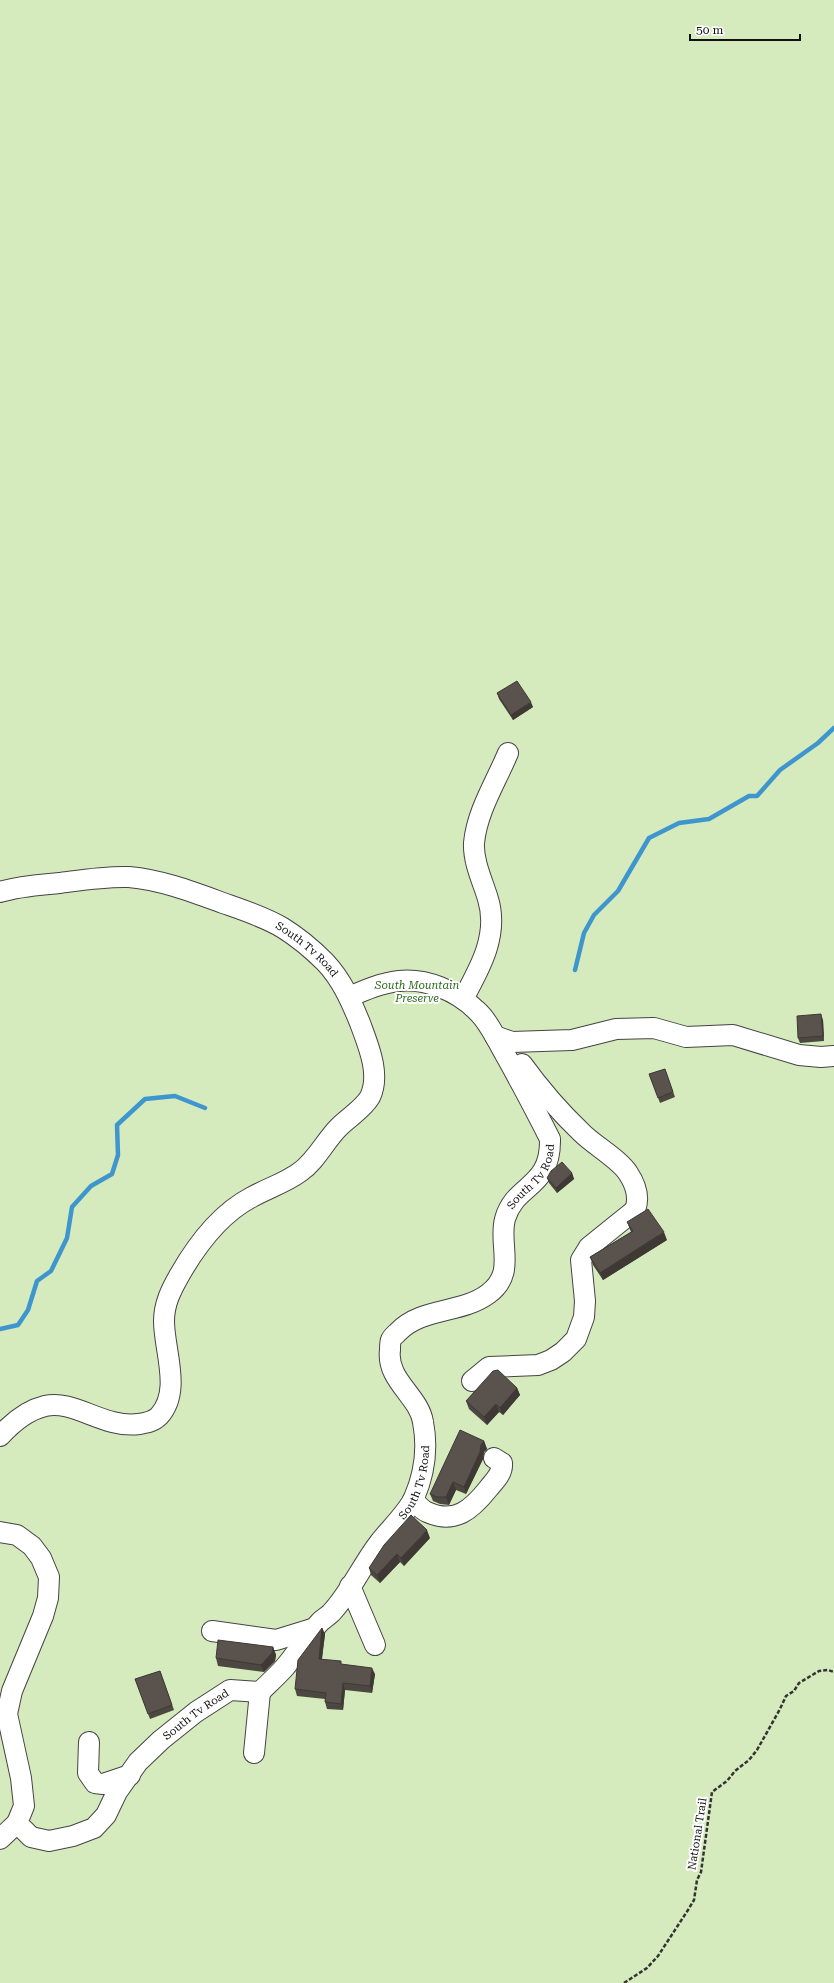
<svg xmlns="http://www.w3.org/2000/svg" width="834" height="1983" font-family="'Roboto Serif',serif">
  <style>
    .green { fill: #d5ebbd }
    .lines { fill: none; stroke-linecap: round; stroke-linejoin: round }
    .stream { stroke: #3f96cf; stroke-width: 4.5 }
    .minor-casing { stroke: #444; stroke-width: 22 }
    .path { stroke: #333; stroke-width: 2.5; stroke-dasharray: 4 2; stroke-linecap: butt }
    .minor { stroke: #fff; stroke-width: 20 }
    .wall { fill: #4d4742 }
    .shaded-wall { fill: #3f3936 }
    .building { fill: #5a524d; stroke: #3f3936 }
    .labels { text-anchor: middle; stroke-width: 4; stroke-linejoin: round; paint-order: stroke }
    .street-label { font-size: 11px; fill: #111; stroke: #fff }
    .park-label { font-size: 11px; font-style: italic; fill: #2f6b1f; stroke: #fff }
  </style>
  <rect width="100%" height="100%" fill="#fffdf5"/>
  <!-- green -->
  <rect class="green" x="0" y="0" width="834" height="1983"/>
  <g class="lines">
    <!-- stream -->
    <g class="stream">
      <polyline points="575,970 584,933 594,915 618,891 649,838 679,823 709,819 749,796 757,796 780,770 818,743 834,728"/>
      <polyline points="0,1329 18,1325 28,1310 37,1281 51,1271 67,1238 72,1207 91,1186 112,1174 118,1155 117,1125 145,1099 175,1096 205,1108"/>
    </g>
    <!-- minor casing -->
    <g class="minor-casing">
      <g id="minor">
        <path id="s1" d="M0 892C19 886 39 885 59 883 82 880 106 876 129 877 162 880 193 892 223 903 243 910 265 917 283 928 299 938 313 950 325 962 342 980 351 1001 360 1023 368 1045 381 1074 370 1097 363 1109 349 1117 339 1127 325 1141 316 1161 300 1172 285 1183 268 1188 252 1197 221 1213 196 1246 179 1276 171 1290 164 1304 164 1321 164 1351 182 1391 159 1416 153 1422 146 1423 139 1424 104 1429 74 1399 45 1406 28 1410 11 1424 0 1436"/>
        <path d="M463 999C480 968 499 935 488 899 483 882 473 862 474 843 477 811 496 782 508 753"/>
        <polyline points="495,1036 512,1042 572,1040 616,1029 654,1028 686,1037 733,1035 799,1055 821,1057 834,1056"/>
        <path d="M472 1381 489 1367 538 1365 551 1360 563 1352 576 1339 584 1317 585 1301 581 1260 589 1247 635 1210C640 1197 636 1185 628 1173 620 1160 594 1145 582 1133 560 1112 540 1089 522 1064"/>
        <path d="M413 1500C417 1504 422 1510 427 1512 455 1525 472 1509 488 1489 494 1481 503 1474 502 1463L494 1458"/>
        <path id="s2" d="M0 1532 17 1535 32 1546 41 1558 49 1577 48 1598 43 1616 12 1691 7 1714 21 1778 24 1806 17 1823 31 1837 49 1841 73 1836 94 1828 106 1815 117 1792 138 1762 161 1740 196 1712 230 1690 260 1692C268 1684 277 1676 285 1667 297 1653 307 1636 320 1622 323 1619 327 1617 331 1613 350 1593 362 1565 379 1543 388 1531 408 1512 414 1498 424 1475 428 1448 423 1422 419 1396 386 1380 390 1350 390 1347 390 1342 391 1340 392 1337 396 1334 398 1332 422 1307 461 1314 488 1294 517 1273 498 1245 505 1219 515 1183 551 1189 550 1139 536 1111 521 1083 506 1056 497 1041 489 1021 476 1010 457 991 426 978 399 981 381 983 365 990 349 997"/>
        <polyline points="350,1586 375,1645"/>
        <polyline points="212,1631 276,1640 315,1628"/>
        <polyline points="89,1742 88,1773 95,1783 103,1784 130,1775"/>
        <polyline points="254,1753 260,1692"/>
        <polyline points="0,1839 17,1823"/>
      </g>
    </g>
    <!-- path -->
    <polyline class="path" points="624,1983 647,1968 658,1956 688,1910 694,1900 697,1880 701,1872 712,1792 727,1781 735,1771 749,1760 757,1750 780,1709 786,1696 794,1691 799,1683 819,1671 828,1670 834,1672"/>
    <!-- minor -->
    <use href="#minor" class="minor"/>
  </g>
  <!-- wall -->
  <g class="wall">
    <polygon points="497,693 533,707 513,720 499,699"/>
    <polygon points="823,1020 824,1041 800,1043 798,1038"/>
    <polygon points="665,1069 675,1097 660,1103 649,1074"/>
    <polygon points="572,1173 574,1179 557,1193 549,1183 547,1178"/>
    <polygon points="627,1222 667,1240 603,1280 593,1265 590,1257 631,1232"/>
    <polygon points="517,1388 520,1395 503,1415 499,1412 487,1425 469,1409 466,1401"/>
    <polygon points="484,1441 487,1449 484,1452 483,1459 466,1494 456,1490 449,1505 440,1504 433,1501 430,1494"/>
    <polygon points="430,1538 404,1566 400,1562 380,1583 371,1575 369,1568"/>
    <polygon points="322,1628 325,1634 322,1659 375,1674 372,1693 345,1690 343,1710 327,1709 325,1702 325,1699 297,1696 295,1689"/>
    <polygon points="273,1647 276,1655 275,1661 264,1672 218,1666 216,1658"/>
    <polygon points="160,1671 174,1710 150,1719 135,1679"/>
  </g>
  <!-- shaded-wall -->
  <g class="shaded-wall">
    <polygon points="531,702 533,707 513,720 511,715"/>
    <polygon points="821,1014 823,1020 824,1041 823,1036"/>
    <polygon points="572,1173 574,1179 557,1193 556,1188"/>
    <polygon points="664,1232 667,1240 603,1280 600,1273"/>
    <polygon points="517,1388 520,1395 503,1415 500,1408"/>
    <polygon points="496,1404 499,1412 487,1425 484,1417"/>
    <polygon points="484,1441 487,1449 484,1452 483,1459 466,1494 464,1487 481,1445"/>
    <polygon points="453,1482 456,1490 449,1505 446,1497"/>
    <polygon points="427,1530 430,1538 404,1566 401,1558"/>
    <polygon points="397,1554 400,1562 380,1583 377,1575"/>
    <polygon points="322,1628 325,1634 321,1665 319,1659"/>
    <polygon points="273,1647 276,1655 275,1661 264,1672 261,1665"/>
    <polygon points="372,1668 375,1674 372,1693 370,1686"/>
    <polygon points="343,1683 345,1690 343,1710 341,1704"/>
  </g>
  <!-- building -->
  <g class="building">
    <polygon points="517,681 531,702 511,715 497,693"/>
    <polygon points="821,1014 823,1036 798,1038 797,1016"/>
    <polygon points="665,1069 673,1092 658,1098 649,1074"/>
    <polygon points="562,1162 572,1173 556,1188 547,1178 551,1171"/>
    <polygon points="648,1209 664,1232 600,1273 590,1257 633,1231 627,1222"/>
    <polygon points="498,1370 517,1388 500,1408 496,1404 484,1417 466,1401 493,1371"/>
    <polygon points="460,1430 484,1441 481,1445 480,1452 464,1487 453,1482 446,1497 437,1497 430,1494"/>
    <polygon points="411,1515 427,1530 401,1558 397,1554 377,1575 369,1568 384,1545"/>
    <polygon points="322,1628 319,1659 341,1661 341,1664 372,1668 370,1686 343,1683 341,1704 325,1702 326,1693 295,1689 298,1660"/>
    <polygon points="218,1640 273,1647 272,1653 261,1665 216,1658"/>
    <polygon points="160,1671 172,1705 148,1714 135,1679"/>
  </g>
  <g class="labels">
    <!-- street labels -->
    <g class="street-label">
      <text dy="4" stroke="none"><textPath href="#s1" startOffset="325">South Tv Road</textPath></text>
      <text dy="4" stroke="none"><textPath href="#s2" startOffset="1299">South Tv Road</textPath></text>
      <text dy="4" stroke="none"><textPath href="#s2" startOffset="904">South Tv Road</textPath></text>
      <text dy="4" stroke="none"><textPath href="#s2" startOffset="568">South Tv Road</textPath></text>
      <text transform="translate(697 1834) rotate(-81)" y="4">National Trail</text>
    </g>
    <!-- park labels -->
    <g class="park-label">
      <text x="417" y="989">South Mountain<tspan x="417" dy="13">Preserve</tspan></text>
    </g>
  </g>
  <!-- scale -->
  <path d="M690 34v6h110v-6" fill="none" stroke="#111111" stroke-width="2"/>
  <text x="696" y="34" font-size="12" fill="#111111" stroke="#ffffff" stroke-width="3" paint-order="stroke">50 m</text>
</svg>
